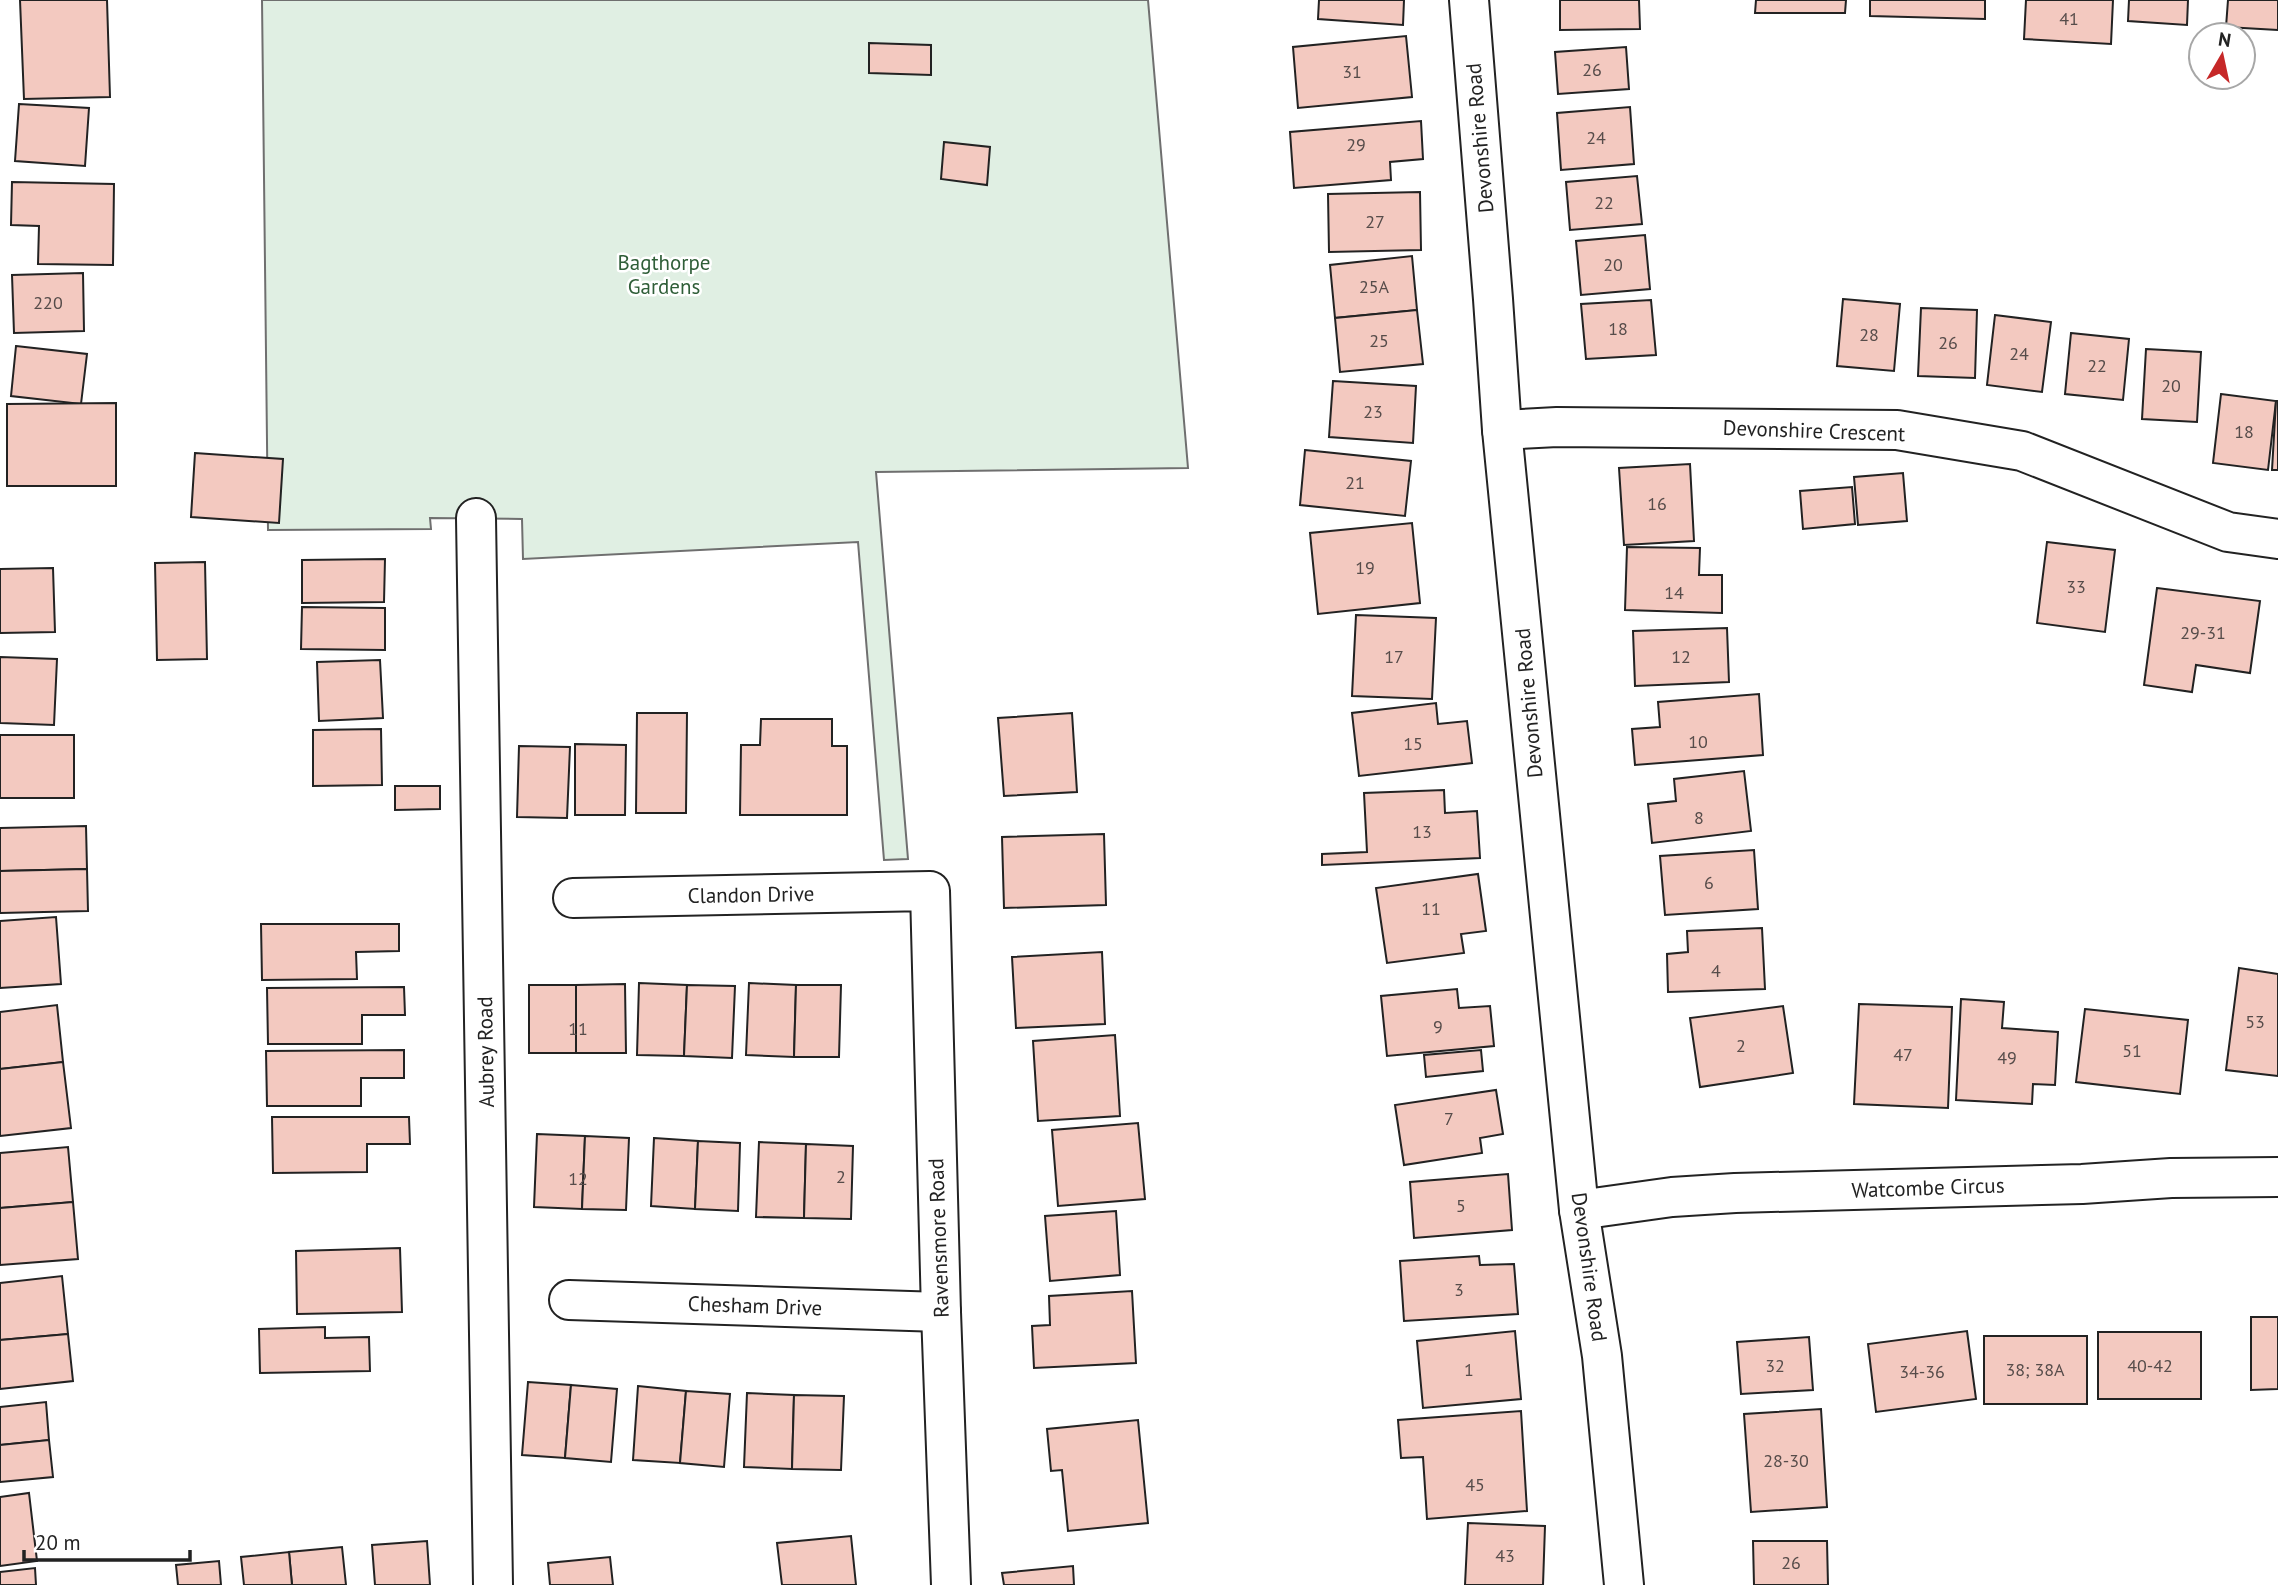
<svg xmlns="http://www.w3.org/2000/svg" width="2278" height="1585" font-family="'PT Sans',sans-serif">
  <style>
    .green { fill: #e0efe3; stroke: #6f6f6f; stroke-width: 2 }
    .building { fill: #f3c9c0; stroke: #222; stroke-width: 2 }
    .lines { fill: none; stroke-linecap: round; stroke-linejoin: round }
    .minor-casing { stroke: #222; stroke-width: 42 }
    .minor { stroke: #fff; stroke-width: 38 }
    .labels { text-anchor: middle; stroke-width: 5; stroke-linejoin: round; paint-order: stroke }
    .number-label { font-size: 18px; fill: #564c4a }
    .street-label { font-size: 21px; fill: #222; stroke: #fff }
    .park-label { font-size: 21px; fill: #2f5e38; stroke: #fff }
  </style>
  <rect width="100%" height="100%" fill="#fff"/>
  <!-- green -->
  <polygon class="green" points="262,0 1148,0 1188,468 876,472 908,859 884,860 858,542 523,559 522,519 430,518 431,529 268,530"/>
  <!-- building -->
  <g class="building">
    <polygon points="20,0 107,0 110,97 24,99"/>
    <polygon points="1319,0 1404,0 1403,25 1318,19"/>
    <polygon points="1560,0 1639,0 1640,29 1560,30"/>
    <polygon points="1756,0 1846,0 1845,13 1755,13"/>
    <polygon points="1870,0 1985,0 1985,19 1870,16"/>
    <polygon points="2026,0 2113,0 2111,44 2024,39"/>
    <polygon points="2129,0 2188,0 2187,25 2128,21"/>
    <polygon points="2228,0 2278,0 2278,30 2226,27"/>
    <polygon points="1406,36 1412,97 1298,108 1293,47"/>
    <polygon points="869,43 931,45 931,75 869,73"/>
    <polygon points="1626,47 1629,89 1558,94 1555,52"/>
    <polygon points="19,104 89,108 85,166 15,161"/>
    <polygon points="1630,107 1634,164 1561,170 1557,113"/>
    <polygon points="1421,121 1423,159 1390,162 1391,180 1294,188 1290,132"/>
    <polygon points="944,142 990,147 987,185 941,179"/>
    <polygon points="1637,176 1642,224 1570,230 1566,182"/>
    <polygon points="12,182 114,184 113,265 38,264 39,226 11,225"/>
    <polygon points="1420,192 1421,250 1329,252 1328,194"/>
    <polygon points="1645,235 1650,289 1581,295 1576,241"/>
    <polygon points="1412,256 1417,310 1335,318 1330,265"/>
    <polygon points="83,273 84,331 14,333 12,275"/>
    <polygon points="1843,299 1900,304 1894,371 1837,366"/>
    <polygon points="1651,300 1656,355 1586,359 1581,304"/>
    <polygon points="1921,308 1977,310 1975,378 1918,376"/>
    <polygon points="1417,310 1423,364 1340,372 1335,318"/>
    <polygon points="1995,315 2051,322 2042,392 1987,385"/>
    <polygon points="2071,333 2129,339 2123,400 2065,394"/>
    <polygon points="16,346 87,354 81,404 11,396"/>
    <polygon points="2146,349 2201,352 2197,422 2142,419"/>
    <polygon points="1333,381 1416,386 1413,443 1329,437"/>
    <polygon points="2221,394 2276,401 2268,470 2213,463"/>
    <polygon points="2276,401 2278,401 2278,470 2272,470"/>
    <polygon points="116,403 116,486 7,486 7,404"/>
    <polygon points="1305,450 1411,461 1405,516 1300,505"/>
    <polygon points="195,453 283,459 279,523 191,517"/>
    <polygon points="1690,464 1694,541 1624,545 1619,468"/>
    <polygon points="1903,473 1907,521 1858,525 1854,477"/>
    <polygon points="1852,487 1855,524 1803,529 1800,491"/>
    <polygon points="1412,523 1420,603 1318,614 1310,533"/>
    <polygon points="2047,542 2115,550 2105,632 2037,623"/>
    <polygon points="1627,547 1700,548 1699,575 1722,575 1722,613 1625,610"/>
    <polygon points="385,559 384,602 302,603 302,560"/>
    <polygon points="205,562 207,659 157,660 155,563"/>
    <polygon points="53,568 55,632 0,633 0,569"/>
    <polygon points="2157,588 2260,601 2250,673 2196,665 2192,692 2144,685"/>
    <polygon points="302,607 385,608 385,650 301,649"/>
    <polygon points="1356,615 1436,618 1432,699 1352,696"/>
    <polygon points="1727,628 1729,682 1635,686 1633,631"/>
    <polygon points="0,657 57,659 54,725 0,723"/>
    <polygon points="380,660 383,718 319,721 317,662"/>
    <polygon points="1759,694 1763,755 1635,765 1632,729 1660,727 1658,702"/>
    <polygon points="1436,703 1438,724 1467,721 1472,763 1359,776 1352,713"/>
    <polygon points="637,713 687,713 686,813 636,813"/>
    <polygon points="1072,713 1077,792 1004,796 998,718"/>
    <polygon points="761,719 832,719 832,746 847,746 847,815 740,815 741,745 760,745"/>
    <polygon points="381,729 382,785 313,786 313,730"/>
    <rect x="0" y="735" width="74" height="63"/>
    <polygon points="575,744 626,745 625,815 575,815"/>
    <polygon points="519,746 570,747 567,818 517,817"/>
    <polygon points="1744,771 1751,831 1652,843 1648,804 1676,801 1674,779"/>
    <polygon points="395,786 440,786 440,809 395,810"/>
    <polygon points="1444,790 1445,813 1477,811 1480,858 1322,865 1322,854 1367,852 1364,793"/>
    <polygon points="86,826 87,869 0,871 0,828"/>
    <polygon points="1104,834 1106,905 1004,908 1002,837"/>
    <polygon points="1754,850 1758,909 1665,915 1660,856"/>
    <polygon points="87,869 88,911 0,913 0,871"/>
    <polygon points="1478,874 1486,931 1461,934 1464,953 1387,963 1376,888"/>
    <polygon points="56,917 61,984 0,988 0,921"/>
    <polygon points="261,924 399,924 399,951 356,952 357,979 262,980"/>
    <polygon points="1762,928 1765,989 1668,992 1667,954 1688,952 1687,931"/>
    <polygon points="1102,952 1105,1024 1016,1028 1012,957"/>
    <polygon points="2239,968 2278,974 2278,1076 2226,1070"/>
    <polygon points="639,983 687,985 684,1056 637,1055"/>
    <polygon points="749,983 796,985 794,1057 746,1055"/>
    <polygon points="625,984 626,1053 576,1053 576,985"/>
    <rect x="529" y="985" width="47" height="68"/>
    <polygon points="687,985 735,986 732,1058 684,1056"/>
    <polygon points="796,985 841,985 839,1057 794,1057"/>
    <polygon points="404,987 405,1015 362,1015 362,1044 268,1044 267,988"/>
    <polygon points="1457,989 1459,1008 1490,1006 1494,1046 1387,1056 1381,996"/>
    <polygon points="1961,999 2004,1002 2002,1028 2058,1032 2055,1085 2033,1084 2032,1104 1956,1100"/>
    <polygon points="1859,1004 1952,1007 1948,1108 1854,1104"/>
    <polygon points="57,1005 63,1062 0,1069 0,1012"/>
    <polygon points="1783,1006 1793,1073 1700,1087 1690,1018"/>
    <polygon points="2085,1009 2188,1020 2180,1094 2076,1082"/>
    <polygon points="1115,1035 1120,1116 1038,1121 1033,1041"/>
    <polygon points="404,1050 404,1078 361,1078 361,1106 267,1106 266,1051"/>
    <polygon points="1481,1050 1483,1071 1426,1077 1424,1055"/>
    <polygon points="63,1062 71,1128 0,1136 0,1069"/>
    <polygon points="1496,1090 1503,1134 1480,1138 1482,1153 1404,1165 1395,1105"/>
    <polygon points="272,1117 409,1117 410,1144 367,1144 367,1172 273,1173"/>
    <polygon points="1138,1123 1145,1199 1058,1206 1052,1130"/>
    <polygon points="537,1134 585,1136 582,1209 534,1207"/>
    <polygon points="585,1136 629,1138 626,1210 582,1209"/>
    <polygon points="654,1138 698,1141 695,1209 651,1206"/>
    <polygon points="698,1141 740,1143 738,1211 695,1209"/>
    <polygon points="759,1142 806,1144 804,1218 756,1217"/>
    <polygon points="806,1144 853,1146 851,1219 804,1218"/>
    <polygon points="68,1147 73,1202 0,1208 0,1153"/>
    <polygon points="1508,1174 1512,1230 1414,1238 1410,1182"/>
    <polygon points="73,1202 78,1259 0,1265 0,1208"/>
    <polygon points="1116,1211 1120,1275 1050,1281 1045,1216"/>
    <polygon points="400,1248 402,1312 297,1314 296,1251"/>
    <polygon points="1479,1256 1480,1265 1514,1264 1518,1314 1404,1321 1400,1261"/>
    <polygon points="62,1276 68,1334 0,1340 0,1283"/>
    <polygon points="1132,1291 1136,1363 1034,1368 1032,1326 1050,1325 1049,1296"/>
    <polygon points="2251,1317 2278,1317 2278,1389 2251,1390"/>
    <polygon points="325,1327 325,1338 369,1337 370,1371 260,1373 259,1329"/>
    <polygon points="1515,1331 1521,1399 1423,1408 1417,1341"/>
    <polygon points="1967,1331 1976,1399 1876,1412 1868,1344"/>
    <rect x="2098" y="1332" width="103" height="67"/>
    <polygon points="68,1334 73,1381 0,1389 0,1340"/>
    <rect x="1984" y="1336" width="103" height="68"/>
    <polygon points="1809,1337 1813,1390 1741,1394 1737,1342"/>
    <polygon points="528,1382 571,1385 565,1458 522,1455"/>
    <polygon points="571,1385 617,1389 611,1462 565,1458"/>
    <polygon points="638,1386 686,1391 680,1463 633,1460"/>
    <polygon points="686,1391 730,1394 724,1467 680,1463"/>
    <polygon points="747,1393 794,1395 792,1469 744,1467"/>
    <polygon points="794,1395 844,1396 841,1470 792,1469"/>
    <polygon points="46,1402 49,1440 0,1445 0,1407"/>
    <polygon points="1821,1409 1827,1507 1751,1512 1744,1414"/>
    <polygon points="1521,1411 1527,1511 1427,1519 1423,1457 1401,1458 1398,1420"/>
    <polygon points="1138,1420 1148,1523 1068,1531 1062,1470 1051,1471 1047,1429"/>
    <polygon points="49,1440 53,1477 0,1482 0,1445"/>
    <polygon points="29,1493 37,1561 0,1566 0,1497"/>
    <polygon points="1468,1523 1545,1526 1543,1585 1465,1585"/>
    <polygon points="851,1536 856,1585 782,1585 777,1543"/>
    <polygon points="427,1541 430,1585 375,1585 372,1545"/>
    <polygon points="1753,1541 1827,1541 1828,1585 1754,1585"/>
    <polygon points="342,1547 346,1585 292,1585 289,1552"/>
    <polygon points="289,1552 292,1585 244,1585 241,1557"/>
    <polygon points="610,1557 613,1585 550,1585 548,1563"/>
    <polygon points="219,1561 221,1585 178,1585 176,1565"/>
    <polygon points="1073,1566 1074,1585 1004,1585 1002,1573"/>
    <polygon points="35,1568 36,1585 0,1585 0,1572"/>
  </g>
  <g class="lines">
    <!-- minor casing -->
    <g class="minor-casing">
      <g id="minor">
        <polyline points="1469,0 1493,299 1502,430 1579,1210 1602,1356 1624,1585"/>
        <polyline points="1502,430 1557,427 1897,430 2022,451 2228,532 2278,539"/>
        <polyline points="476,518 493,1585"/>
        <polyline points="573,898 930,891 941,1312 951,1585"/>
        <polyline points="1579,1210 1672,1197 1735,1193 2082,1184 2171,1178 2278,1177"/>
        <polyline points="569,1300 941,1312"/>
      </g>
    </g>
    <!-- minor -->
    <use href="#minor" class="minor"/>
  </g>
  <g class="labels">
    <!-- number labels -->
    <g class="number-label">
      <text x="2069" y="25">41</text>
      <text x="1592" y="76">26</text>
      <text x="1352" y="78">31</text>
      <text x="1596" y="144">24</text>
      <text x="1356" y="151">29</text>
      <text x="1604" y="209">22</text>
      <text x="1375" y="228">27</text>
      <text x="1613" y="271">20</text>
      <text x="1374" y="293">25A</text>
      <text x="48" y="309">220</text>
      <text x="1618" y="335">18</text>
      <text x="1869" y="341">28</text>
      <text x="1379" y="347">25</text>
      <text x="1948" y="349">26</text>
      <text x="2019" y="360">24</text>
      <text x="2097" y="372">22</text>
      <text x="2171" y="392">20</text>
      <text x="1373" y="418">23</text>
      <text x="2244" y="438">18</text>
      <text x="1355" y="489">21</text>
      <text x="1657" y="510">16</text>
      <text x="1365" y="574">19</text>
      <text x="2076" y="593">33</text>
      <text x="1674" y="599">14</text>
      <text x="2203" y="639">29-31</text>
      <text x="1394" y="663">17</text>
      <text x="1681" y="663">12</text>
      <text x="1698" y="748">10</text>
      <text x="1413" y="750">15</text>
      <text x="1699" y="824">8</text>
      <text x="1422" y="838">13</text>
      <text x="1709" y="889">6</text>
      <text x="1431" y="915">11</text>
      <text x="1716" y="977">4</text>
      <text x="2255" y="1028">53</text>
      <text x="1438" y="1033">9</text>
      <text x="578" y="1035">11</text>
      <text x="1741" y="1052">2</text>
      <text x="2132" y="1057">51</text>
      <text x="1903" y="1061">47</text>
      <text x="2007" y="1064">49</text>
      <text x="1449" y="1125">7</text>
      <text x="841" y="1183">2</text>
      <text x="578" y="1185">12</text>
      <text x="1461" y="1212">5</text>
      <text x="1459" y="1296">3</text>
      <text x="1775" y="1372">32</text>
      <text x="2150" y="1372">40-42</text>
      <text x="1469" y="1376">1</text>
      <text x="2035" y="1376">38; 38A</text>
      <text x="1922" y="1378">34-36</text>
      <text x="1786" y="1467">28-30</text>
      <text x="1475" y="1491">45</text>
      <text x="1505" y="1562">43</text>
      <text x="1791" y="1569">26</text>
    </g>
    <!-- street labels -->
    <g class="street-label">
      <text transform="translate(1480 138) rotate(-95)" y="7">Devonshire Road</text>
      <text transform="translate(1814 431) rotate(2)" y="7">Devonshire Crescent</text>
      <text transform="translate(1529 703) rotate(-95)" y="7">Devonshire Road</text>
      <text transform="translate(751 895) rotate(-1)" y="7">Clandon Drive</text>
      <text transform="translate(486 1052) rotate(-91)" y="7">Aubrey Road</text>
      <text transform="translate(1928 1188) rotate(-2)" y="7">Watcombe Circus</text>
      <text transform="translate(939 1238) rotate(-92)" y="7">Ravensmore Road</text>
      <text transform="translate(1589 1267) rotate(82)" y="7">Devonshire Road</text>
      <text transform="translate(755 1306) rotate(2)" y="7">Chesham Drive</text>
    </g>
    <!-- park labels -->
    <g class="park-label">
      <text x="664" y="270">Bagthorpe<tspan x="664" dy="24">Gardens</tspan></text>
    </g>
  </g>
  <!-- north arrow -->
  <g transform="translate(2222 56) rotate(9)"><circle r="33" fill="#ffffff" stroke="#a7a7a7" stroke-width="2"/>
  <path d="M0-5L12 26L0 18L-12 26Z" fill="#c62828"/>
  <text y="-10" font-size="19" font-weight="bold" text-anchor="middle" fill="#222222">N</text>
  </g>
  <!-- scale -->
  <path d="M24 1550v10h166v-10" fill="none" stroke="#222222" stroke-width="3.5"/>
  <text x="35" y="1550" font-size="21" fill="#222222" stroke="#ffffff" stroke-width="5" paint-order="stroke">20 m</text>
</svg>
